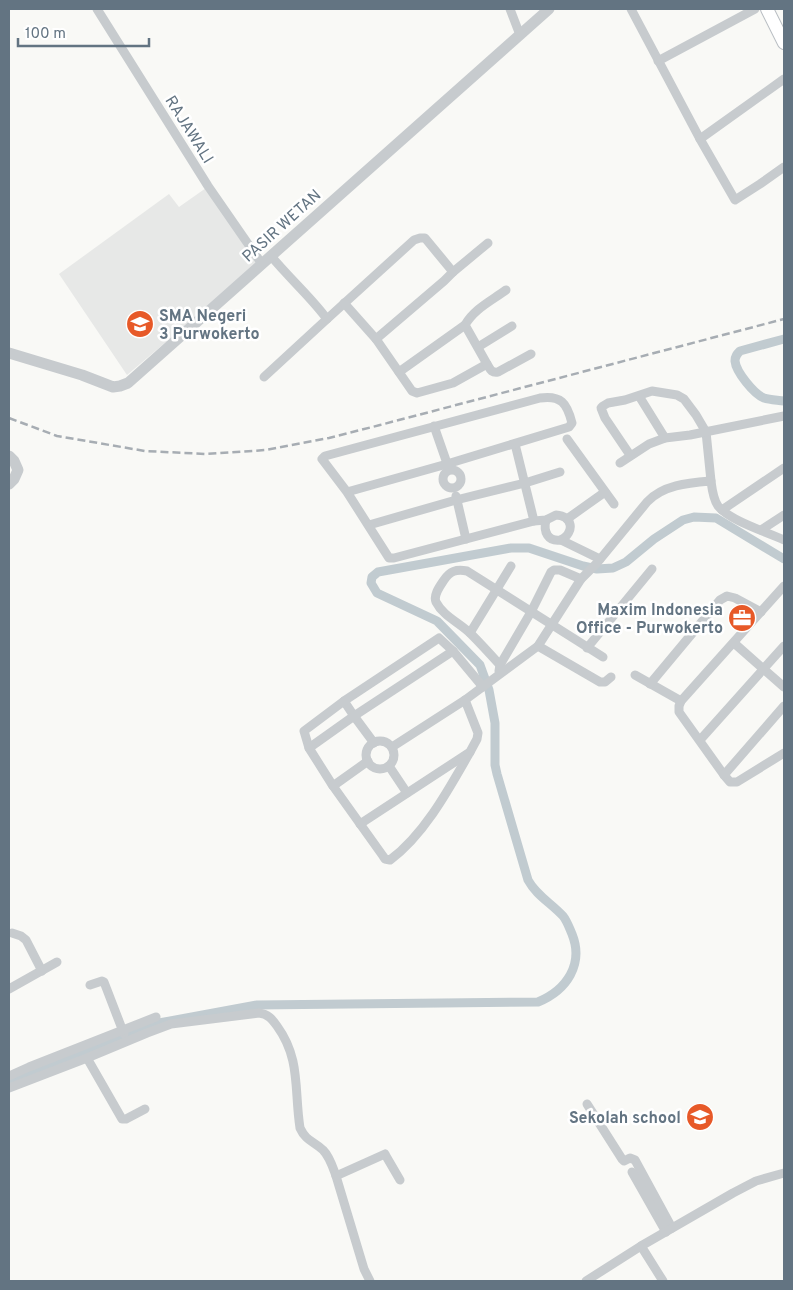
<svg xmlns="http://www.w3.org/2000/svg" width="793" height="1290" font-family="Overpass,sans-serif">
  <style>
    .built { fill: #e7e8e7 }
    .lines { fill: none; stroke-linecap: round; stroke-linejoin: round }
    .canal { stroke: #c1cbd0; stroke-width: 9 }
    .secondary-casing { stroke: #b9bec3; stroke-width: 14 }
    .minor { stroke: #c7cbce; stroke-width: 9 }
    .tertiary { stroke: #c7cbce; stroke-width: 11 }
    .secondary { stroke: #fff; stroke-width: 12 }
    .rail { stroke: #a7adb3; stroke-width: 2.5; stroke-dasharray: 8 4; stroke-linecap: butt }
    .labels { text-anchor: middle; stroke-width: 5; stroke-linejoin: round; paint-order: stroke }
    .street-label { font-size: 16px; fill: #637482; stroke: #fff }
    .poi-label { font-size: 16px; font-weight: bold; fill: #637482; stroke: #fff; text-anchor: end }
  </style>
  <rect width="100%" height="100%" fill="#f9f9f6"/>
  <!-- built -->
  <polygon class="built" points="206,188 258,264 127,375 59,274 169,194 179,207"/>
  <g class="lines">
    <!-- canal -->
    <g class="canal">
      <path d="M784 339 740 351C737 354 735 356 735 361 736 372 754 394 764 398 770 400 778 400 784 401"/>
      <path d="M9 1083 159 1023 257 1005 538 1002C567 990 584 964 572 934 569 927 567 921 563 916 551 903 536 895 528 880L497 774 495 765V723L489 690 480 665 437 621 377 593 371 583 372 577 378 572 511 548H529L583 566 597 569 613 568 626 562 654 539 683 520 694 517 716 518 784 559"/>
    </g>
    <!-- secondary casing -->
    <g class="secondary-casing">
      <polyline id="secondary" points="767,9 784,43"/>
    </g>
    <!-- minor -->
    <g class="minor">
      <polyline points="97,9 208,186 262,264"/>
      <polyline points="510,9 520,35"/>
      <polyline points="631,9 700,139"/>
      <polyline points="658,61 755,9"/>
      <polyline points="784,79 700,139 735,200 760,184 784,167"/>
      <path d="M271 256C289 278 310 296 327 319L414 240 420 238H425L453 272 444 281 376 339"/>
      <polyline points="453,272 488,243"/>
      <path d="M344 303 376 339 412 391 417 393 453 383 487 364 465 325C474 309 491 301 506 290"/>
      <polyline points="478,347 512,326"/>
      <path d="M487 364C490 369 491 373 498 372L531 354"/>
      <polyline points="399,372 465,325"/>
      <polyline points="264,377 327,319"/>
      <polyline points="639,396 665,438"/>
      <polyline points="434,426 449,469"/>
      <polyline points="567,439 614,504"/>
      <polyline points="515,444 534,521"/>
      <polyline points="630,455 605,418 601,408 603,406 608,403 625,400 652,391 677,395 684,399 696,415 706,432 711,481"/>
      <polyline points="620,463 649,444 665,438 690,435 784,416"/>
      <circle cx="452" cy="479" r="9"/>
      <path d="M347 492 447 464 569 427 572 423C567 403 561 395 540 398L325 456 322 459 347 492 389 558H394L534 521 546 520 556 515C573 516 575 532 561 540"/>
      <polyline points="456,496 466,539"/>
      <polyline points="722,510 784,468"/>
      <polyline points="567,519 605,492"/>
      <path d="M546 520C543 532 548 542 561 540L600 559"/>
      <polyline points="369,525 456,500 525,483 560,472"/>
      <polyline points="761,530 784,515"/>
      <polyline points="784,586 681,701 679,706 679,712 724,775 730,782 737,782 784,753"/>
      <polyline points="470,633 511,566"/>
      <polyline points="734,643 784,687"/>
      <polyline points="538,646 600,682 605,682 611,677"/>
      <polyline points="587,648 652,569"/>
      <path d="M500 665C491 655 481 644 471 634 460 623 443 616 436 602 433 595 440 586 444 580 450 571 456 569 467 571L603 657"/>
      <polyline points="499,671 500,665 531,612 551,572 554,570 560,570 581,579"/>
      <polyline points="635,675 681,701"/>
      <polyline points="650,684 720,600 727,596 735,598 761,612"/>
      <polyline points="344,701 354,716 374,743"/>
      <polyline points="700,740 784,646"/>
      <circle cx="380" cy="755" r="14"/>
      <path d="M392 747 465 700 538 646 581 579 597 563 647 502C663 485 688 483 711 481 712 489 713 499 718 506 730 521 767 532 784 540"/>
      <polyline points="309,748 354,716 453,651"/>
      <path d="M470 752C449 789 424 835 390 860L385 859 383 856 333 786 309 748 304 731 344 701 439 638 453 651 483 687"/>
      <polyline points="389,766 407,793"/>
      <polyline points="724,775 784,706"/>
      <polyline points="333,786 368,761"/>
      <polyline points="360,824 470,752 477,739 478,733 465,700"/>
      <polyline points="12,933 21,936 26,940 42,971"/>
      <polyline points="90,985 102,981 104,982 124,1034"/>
      <polyline points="9,989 57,962"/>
      <polyline points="87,1058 122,1119 126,1119 145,1109"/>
      <polyline points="9,1076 29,1067 156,1017"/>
      <path d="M9 1088 87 1058 147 1033 171 1024 259 1013C268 1014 272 1019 277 1026 301 1059 294 1090 300 1128 306 1141 313 1141 323 1150 330 1157 333 1168 336 1176"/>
      <polyline points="587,1104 622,1159 624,1161 630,1158 635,1160 672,1228"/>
      <polyline points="632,1172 666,1232"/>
      <polyline points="641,1246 663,1281"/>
      <polyline points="370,1281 364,1269 336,1176 385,1154 386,1156 400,1180"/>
      <polyline points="586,1281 641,1246 733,1193 756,1181 784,1173"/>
    </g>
    <!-- tertiary -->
    <g class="tertiary">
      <polyline points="9,353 82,375 113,387 120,386 128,383 549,9"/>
      <polyline points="9,456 14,461 18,470 14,479 9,484"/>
    </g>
    <!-- secondary -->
    <use href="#secondary" class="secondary"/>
    <!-- rail -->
    <polyline class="rail" points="9,418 57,436 145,451 205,454 266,450 329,438 380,425 784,319"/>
  </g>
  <!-- icons -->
  <defs>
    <g id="school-disc" transform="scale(1.4375)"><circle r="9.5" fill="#e75928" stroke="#fff"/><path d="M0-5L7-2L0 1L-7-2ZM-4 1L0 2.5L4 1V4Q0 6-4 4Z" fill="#fff"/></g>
    <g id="office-disc" transform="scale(1.4375)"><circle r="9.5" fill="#e75928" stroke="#fff"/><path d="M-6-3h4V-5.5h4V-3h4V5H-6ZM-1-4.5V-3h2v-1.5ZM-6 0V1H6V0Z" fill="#fff"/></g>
  </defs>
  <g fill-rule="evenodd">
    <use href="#school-disc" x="140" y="324"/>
    <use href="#office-disc" x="742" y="618"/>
    <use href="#school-disc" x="700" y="1117"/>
  </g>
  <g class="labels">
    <!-- street labels -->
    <g class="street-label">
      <text transform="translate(190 129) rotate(58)" y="6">RAJAWALI</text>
      <text transform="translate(281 225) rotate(-42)" y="6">PASIR WETAN</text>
    </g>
    <!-- poi labels -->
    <g class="poi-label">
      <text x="159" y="321" text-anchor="start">SMA Negeri<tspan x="159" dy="18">3 Purwokerto</tspan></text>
      <text x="723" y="615">Maxim Indonesia<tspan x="723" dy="18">Office - Purwokerto</tspan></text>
      <text x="681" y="1123">Sekolah school</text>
    </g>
  </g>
  <!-- border -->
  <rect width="793" height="1290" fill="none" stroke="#637482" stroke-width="20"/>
  <!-- scale -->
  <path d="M18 38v8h131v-8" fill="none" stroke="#637482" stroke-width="2.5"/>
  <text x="25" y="38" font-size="15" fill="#637482" stroke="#ffffff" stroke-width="4" paint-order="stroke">100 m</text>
</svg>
